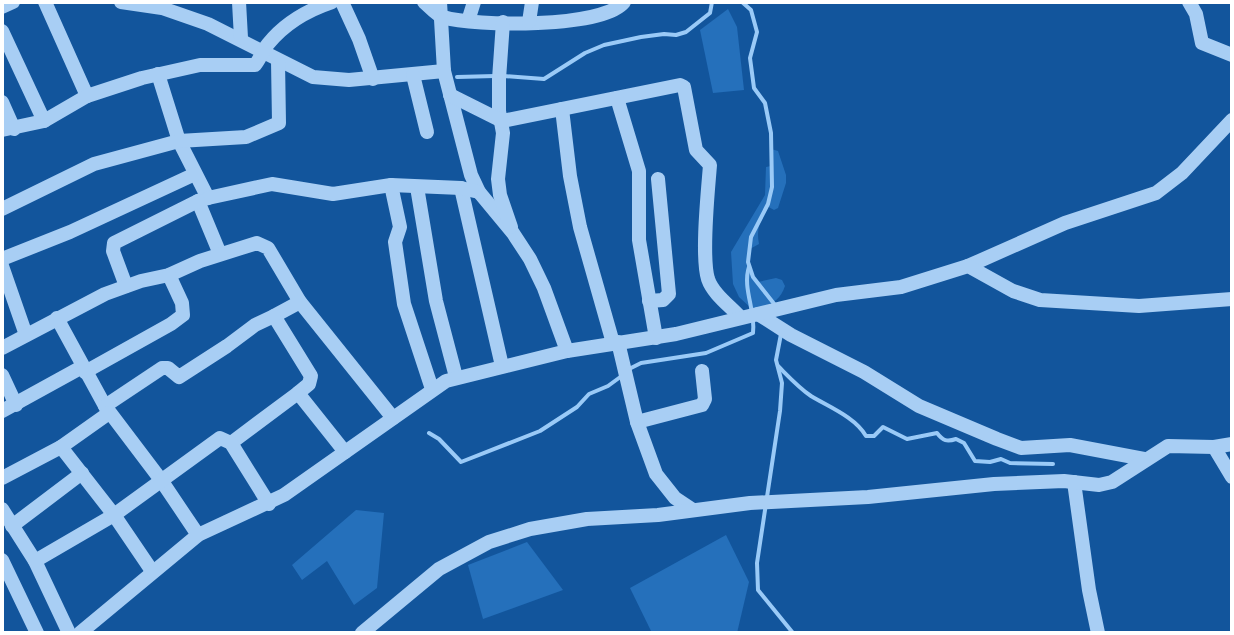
<svg xmlns="http://www.w3.org/2000/svg" width="1234" height="635" font-family="Cabin,sans-serif">
  <style>
    .green { fill: #2570bb }
    .lines { fill: none; stroke-linecap: round; stroke-linejoin: round }
    .stream { stroke: #9acaf7; stroke-width: 4 }
    .minor { stroke: #a8cef4; stroke-width: 14 }
  </style>
  <rect width="100%" height="100%" fill="#12559c"/>
  <!-- green -->
  <g class="green">
    <polygon points="728,9 737,27 744,90 713,93 700,30"/>
    <path d="M771 149 778 151 786 175V183L778 208 774 210 767 206C760 220 756 229 759 244L748 250C748 262 750 273 758 282L776 278 782 280 785 286C780 302 768 306 752 309L739 297 733 284 731 252 765 195 766 167 771 166Z"/>
    <polygon points="356,510 384,513 377,588 354,605 327,561 302,580 292,565"/>
    <polygon points="726,535 749,582 737,633 652,633 630,588"/>
    <polygon points="527,542 563,590 483,619 468,565"/>
  </g>
  <g class="lines">
    <!-- stream -->
    <g class="stream">
      <polyline points="742,2 751,10 757,32 750,58 754,88 765,103 771,133 772,187 768,204 751,237 748,262 753,277 775,305"/>
      <polyline points="503,76 544,79 585,53 604,45 641,37 664,34 676,35 686,32 710,13 712,2"/>
      <polyline points="457,77 495,76"/>
      <polyline points="781,334 776,360 782,383 780,411 757,563 758,590 793,633"/>
      <path d="M778 366C788 376 799 388 811 396 829 407 855 417 866 436H874L883 427 907 439 937 433C943 441 947 442 956 439L964 443 975 461 990 462 1001 459 1010 463 1053 464"/>
      <path d="M629 369 641 363 706 353 753 333C756 311 742 288 749 267"/>
      <polyline points="429,433 439,439 461,462 540,431 577,407 589,394 608,386 623,375"/>
    </g>
    <!-- minor -->
    <g class="minor">
      <polyline points="45,2 87,96"/>
      <polyline points="121,2 162,8 208,24 313,77 349,80 444,71"/>
      <polyline points="239,2 241,38"/>
      <polyline points="342,2 359,39 373,79"/>
      <path d="M424 2C430 7 436 15 443 17 475 27 603 28 624 2"/>
      <polyline points="440,2 444,71 471,175 479,192 513,233 530,259 544,288 567,351"/>
      <polyline points="1189,2 1196,14 1202,43 1232,55"/>
      <polyline points="2,7 13,2"/>
      <polyline points="468,21 474,2"/>
      <polyline points="503,22 499,79 499,111 503,133 498,179 500,195 511,227"/>
      <polyline points="529,22 532,2"/>
      <polyline points="2,31 44,121"/>
      <polyline points="158,74 179,141 208,198 198,201 220,254"/>
      <polyline points="413,75 427,132"/>
      <path d="M450 95 502 121 680 85 684 87 696 150 710 165C708 191 701 256 708 279 713 294 730 306 740 317"/>
      <polyline points="617,98 639,171 639,240 656,338"/>
      <polyline points="2,102 14,129"/>
      <polyline points="562,109 570,176 580,227 613,343"/>
      <path d="M2 130 44 121 87 96 142 78 200 65H255C260 59 263 50 268 44 284 24 308 10 332 2"/>
      <polyline points="391,185 400,227 395,242 404,304 432,389"/>
      <polyline points="417,187 436,301 456,377"/>
      <polyline points="461,188 502,366"/>
      <polyline points="208,198 272,184 333,194 391,185 461,188 479,192"/>
      <polyline points="2,209 94,164 179,141 246,137 279,123 278,61"/>
      <polyline points="2,259 70,232 195,174"/>
      <polyline points="2,266 26,335"/>
      <polyline points="968,266 1065,223 1156,193 1182,173 1232,120"/>
      <polyline points="126,286 113,251 114,243 198,201"/>
      <polyline points="649,301 663,300 669,294 658,179"/>
      <polyline points="758,314 791,335 864,372 919,406 997,439 1021,448 1070,445 1144,459"/>
      <polyline points="57,318 105,406 161,480 198,535"/>
      <polyline points="618,342 637,422 656,474 675,498 693,510"/>
      <polyline points="2,348 105,294 141,281 169,275 200,261 257,243 268,248 300,302 393,418"/>
      <polyline points="85,372 171,324 183,315 182,303 169,275"/>
      <polyline points="2,375 16,405"/>
      <polyline points="298,393 309,384 311,376 274,316 300,302"/>
      <polyline points="105,406 162,368 168,368 179,377 227,346 255,325 274,316"/>
      <polyline points="2,411 82,367"/>
      <polyline points="637,422 702,405 705,399 702,371"/>
      <polyline points="231,443 298,393 345,452"/>
      <polyline points="61,447 114,515 152,571"/>
      <polyline points="1214,447 1232,477"/>
      <polyline points="2,478 61,447 109,413"/>
      <polyline points="1074,482 1089,590 1098,633"/>
      <polyline points="2,509 35,561 69,633"/>
      <polyline points="12,526 82,473"/>
      <polyline points="2,560 37,633"/>
      <polyline points="35,561 114,515 220,438 231,443 269,504"/>
      <polyline points="80,633 198,535 284,495 446,381 567,351 676,334 836,295 901,287 968,266 1013,291 1040,300 1139,306 1232,299"/>
      <polyline points="362,633 439,569 489,542 530,529 587,519 658,515 750,503 868,497 994,484 1064,481 1099,485 1112,482 1168,446 1214,447 1232,444"/>
    </g>
  </g>
  <!-- border -->
  <rect width="1234" height="635" fill="none" stroke="#ffffff" stroke-width="8"/>
</svg>
